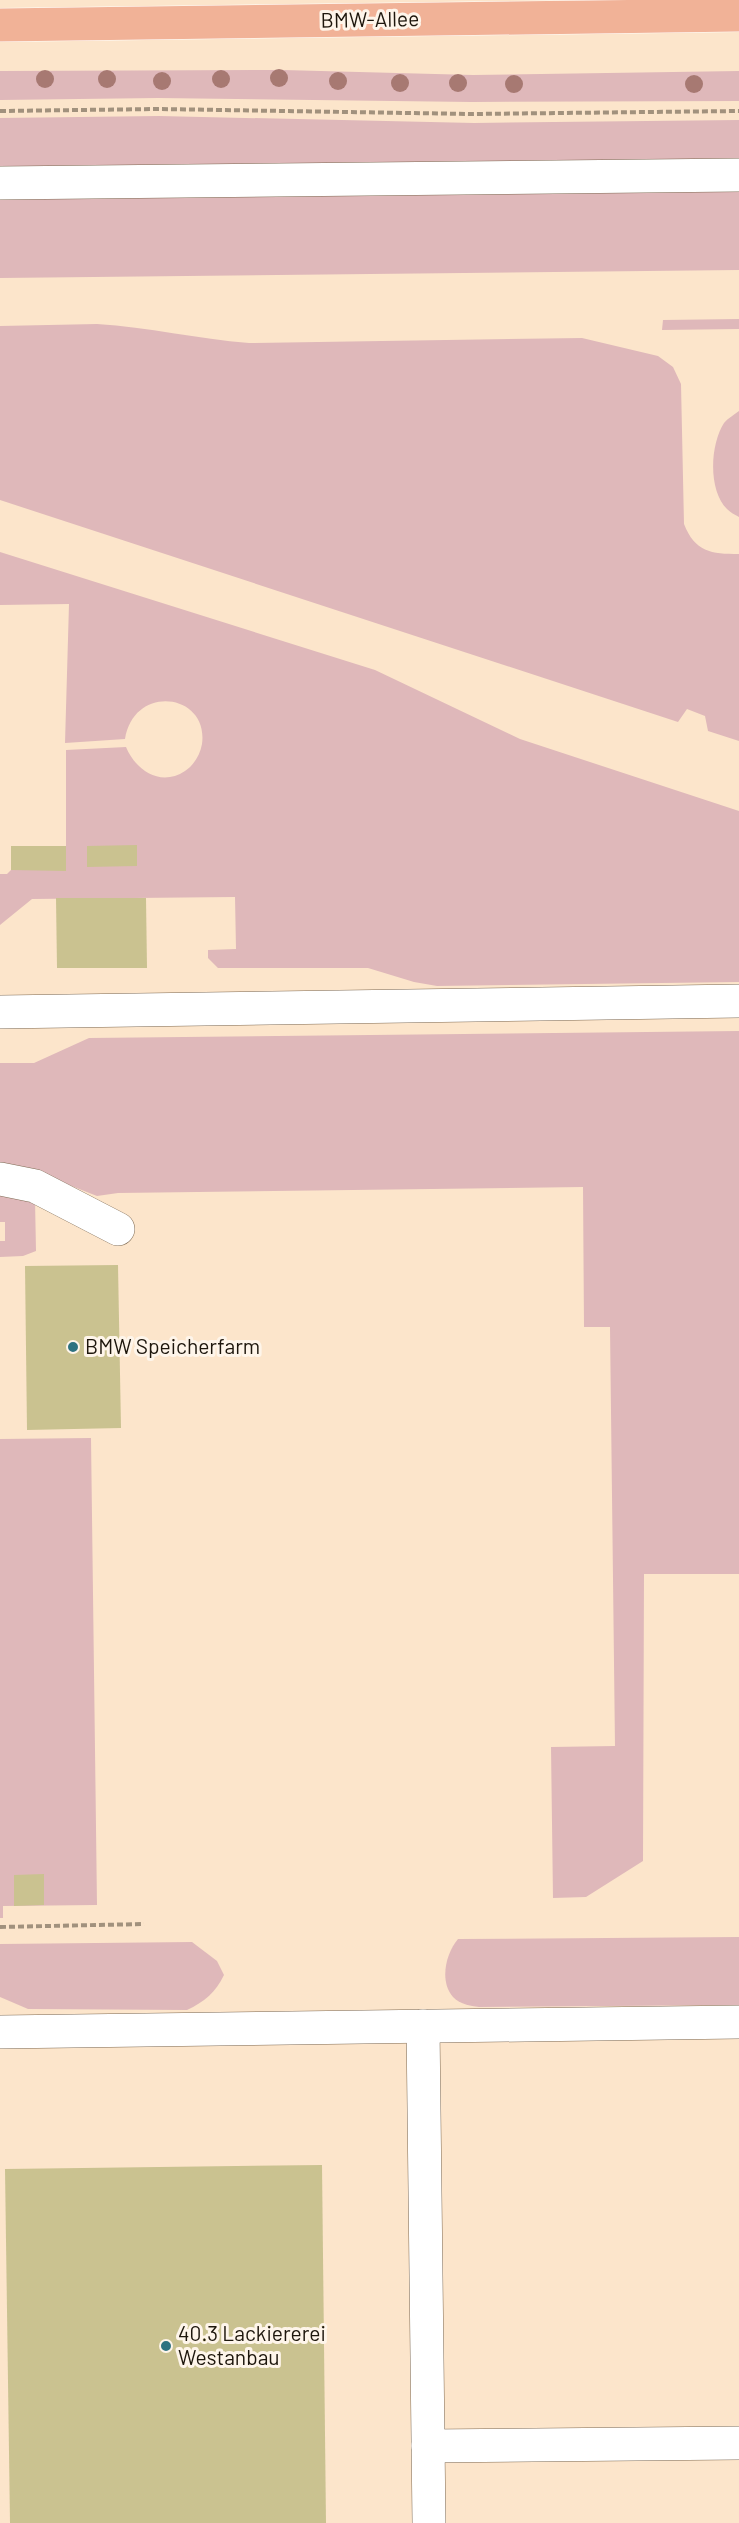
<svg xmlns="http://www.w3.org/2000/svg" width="739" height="2523" font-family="Barlow,sans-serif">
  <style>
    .green { fill: #dfb8ba }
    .building { fill: #cac290 }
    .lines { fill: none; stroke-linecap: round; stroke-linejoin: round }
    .minor-casing { stroke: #7e6a53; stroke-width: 34 }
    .major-casing { stroke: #fff; stroke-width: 34 }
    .path { stroke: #a1917d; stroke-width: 4; stroke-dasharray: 6 3; stroke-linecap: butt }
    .minor { stroke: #fff; stroke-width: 33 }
    .major { stroke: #f1b297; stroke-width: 33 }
    .tree { fill: #a77972 }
    .poi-dot { fill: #2d7280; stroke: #fef5ea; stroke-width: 2 }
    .labels { text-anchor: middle; stroke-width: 6; stroke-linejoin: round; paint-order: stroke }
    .street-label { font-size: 21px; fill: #1d160c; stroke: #fef5ea }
    .poi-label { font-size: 21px; fill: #1d160c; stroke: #fef5ea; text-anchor: start }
  </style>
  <rect width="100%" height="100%" fill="#fce5cb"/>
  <!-- green -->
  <g class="green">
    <polygon points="283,70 473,75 739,71 739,101 472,102 158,98 0,100 0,71"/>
    <polygon points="159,116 474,123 739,120 739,270 0,278 0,118"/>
    <polygon points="739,319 739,329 662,330 663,320"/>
    <path d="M97 324C148 327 198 339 249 343L582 338 658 356 673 367 681 384 684 524C695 552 711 554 739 554V741L708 731 705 716 687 709 678 722 0 500V326Z"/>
    <path d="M739 411V517C735 515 730 512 727 509 708 490 710 445 724 423 728 418 734 415 739 411Z"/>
    <path d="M0 552 375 670 520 739 739 811V982L437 986 414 982 368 968H218L208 958V950L236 949 235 897 32 899 0 925V874H7L11 870H66V750L126 747C136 771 161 787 185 771 194 765 200 755 202 744 209 693 134 683 125 739L65 743 69 604 0 605Z"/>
    <polygon points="739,1031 739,1574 644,1574 643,1861 586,1897 553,1898 551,1747 615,1746 610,1327 584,1327 583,1187 118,1193 97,1196 36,1172 0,1168 0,1063 34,1063 89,1038"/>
    <polygon points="0,1190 35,1200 36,1251 23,1256 0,1257 0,1241 5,1241 5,1222 0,1222"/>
    <polygon points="91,1438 97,1905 3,1906 3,1918 0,1918 0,1439"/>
    <path d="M739 1937V2005L479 2007C470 2006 460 2004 453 1997 439 1981 446 1953 458 1939Z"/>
    <path d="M192 1942 217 1961 224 1975C216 1992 204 2002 187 2010L28 2009 0 1997V1944Z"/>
  </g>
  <!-- building -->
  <g class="building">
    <polygon points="137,845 137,866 87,867 87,846"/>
    <polygon points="11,846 66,846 66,871 11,870"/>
    <polygon points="56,898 146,898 147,968 57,968"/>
    <polygon points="118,1265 121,1428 27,1430 25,1266"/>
    <polygon points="44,1874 44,1905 14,1906 14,1875"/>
    <polygon points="322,2165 326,2523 10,2523 5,2169"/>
  </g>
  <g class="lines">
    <!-- minor casing -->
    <g class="minor-casing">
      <g id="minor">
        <polyline points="0,183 739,175"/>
        <polyline points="0,1012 739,1001"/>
        <polyline points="0,1179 35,1186 118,1229"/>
        <polyline points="423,2026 429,2523"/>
        <polyline points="0,2032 739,2022"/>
        <polyline points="428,2446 739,2443"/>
      </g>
    </g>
    <!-- major casing -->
    <g class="major-casing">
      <polyline id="major" points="0,25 739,15"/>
    </g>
    <!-- path -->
    <g class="path">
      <polyline points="0,111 159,109 472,114 739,111"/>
      <polyline points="0,1927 144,1924"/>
    </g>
    <!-- minor -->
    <use href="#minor" class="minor"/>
    <!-- major -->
    <use href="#major" class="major"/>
  </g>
  <!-- trees -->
  <g class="tree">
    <circle cx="279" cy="78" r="9"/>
    <circle cx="45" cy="79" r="9"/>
    <circle cx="107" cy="79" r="9"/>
    <circle cx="221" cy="79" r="9"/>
    <circle cx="162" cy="81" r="9"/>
    <circle cx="338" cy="81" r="9"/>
    <circle cx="400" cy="83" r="9"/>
    <circle cx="458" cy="83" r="9"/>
    <circle cx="514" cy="84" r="9"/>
    <circle cx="694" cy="84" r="9"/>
  </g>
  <!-- markers -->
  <g class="poi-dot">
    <circle cx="73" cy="1347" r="6"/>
    <circle cx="166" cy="2346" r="6"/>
  </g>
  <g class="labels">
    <!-- street labels -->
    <g class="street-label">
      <text transform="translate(370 20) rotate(-1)" y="7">BMW-Allee</text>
    </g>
    <!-- poi labels -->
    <g class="poi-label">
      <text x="85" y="1354">BMW Speicherfarm</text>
      <text x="178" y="2341">40.3 Lackiererei<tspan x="178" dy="24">Westanbau</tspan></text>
    </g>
  </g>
</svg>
